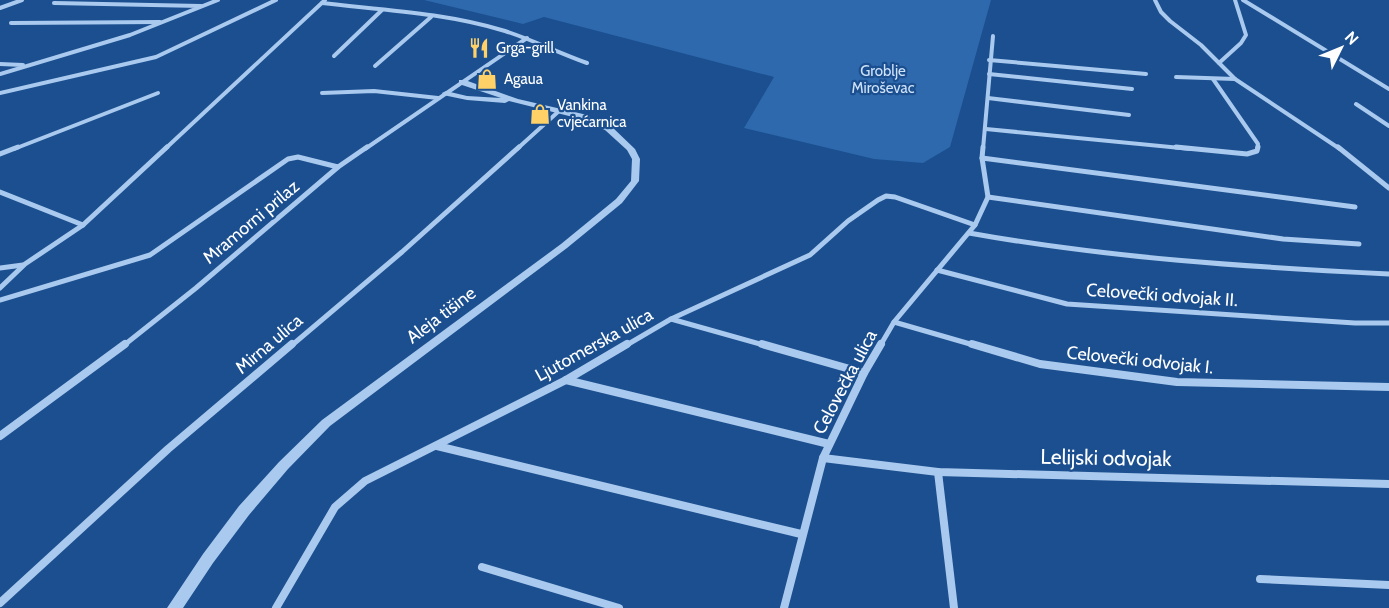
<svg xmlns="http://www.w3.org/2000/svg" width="1389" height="608" font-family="Cabin,sans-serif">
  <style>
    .green { fill: #2e69ad }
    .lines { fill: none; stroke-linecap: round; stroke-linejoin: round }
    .minor-far2 { stroke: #a9c9ee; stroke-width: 4 }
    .minor-far1 { stroke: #a9c9ee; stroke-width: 5 }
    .minor { stroke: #a9c9ee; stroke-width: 8 }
    .tertiary { fill: #a9c9ee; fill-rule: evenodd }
    .labels { text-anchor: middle; stroke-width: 4.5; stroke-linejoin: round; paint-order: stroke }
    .far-poi-label { font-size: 15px; fill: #fff; stroke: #1b4f8f; text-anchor: start }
    .far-park-label { font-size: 15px; fill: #cfe3fa; stroke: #1b4f8f }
    .street-label { font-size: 18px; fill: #fff; stroke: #1b4f8f }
    .near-street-label { font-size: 21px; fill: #fff; stroke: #1b4f8f }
  </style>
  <rect width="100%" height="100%" fill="#1b4f8f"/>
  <!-- green -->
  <polygon class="green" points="424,0 991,0 950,147 923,163 874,159 744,128 774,77 544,17 523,24"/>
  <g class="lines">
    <!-- minor-far2 -->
    <g class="minor-far2">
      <polyline points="1155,0 1161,12 1170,21 1201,45 1235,79 1340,149"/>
      <polyline points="1243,0 1389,89"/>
      <polyline points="54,3 201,6"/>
      <path d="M322 3C383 10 446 13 505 31 533 40 559 53 587 63"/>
      <polyline points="0,8 22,0"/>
      <polyline points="11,23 160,22"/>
      <polyline points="334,56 382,10"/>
      <polyline points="989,60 1146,74"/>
      <polyline points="1219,63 1241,43 1246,35 1235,0"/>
      <polyline points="0,64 23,65"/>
      <polyline points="375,66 431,17"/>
      <polyline points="0,74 130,35 218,0"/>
      <polyline points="989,74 1132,89"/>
      <polyline points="1176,77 1235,79"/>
      <polyline points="1213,79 1258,144 1257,149"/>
      <polyline points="0,93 156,57 276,0"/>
      <polyline points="322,93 374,91 438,98"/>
      <polyline points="988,98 1129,115"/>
      <polyline points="1356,104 1389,126"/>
      <polyline points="986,129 1191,149"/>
      <polyline points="14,149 158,93"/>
      <polyline points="165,149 325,0"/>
      <polyline points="365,149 527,38"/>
      <polyline points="517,149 559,111"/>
      <polyline points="983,149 993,36"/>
    </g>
    <!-- minor-far1 -->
    <g class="minor-far1">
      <polyline points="1176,147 1247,154 1257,151 1258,147"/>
      <polyline points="1338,147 1389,188"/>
      <polyline points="0,154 18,147"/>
      <polyline points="982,158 1355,207"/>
      <polyline points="0,192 83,225"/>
      <polyline points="988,197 1283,239 1359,244"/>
      <path d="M969 233C1108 258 1248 267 1389 274"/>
      <polyline points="0,268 23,265"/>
      <polyline points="937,270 1067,304 1355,323 1389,323"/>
      <polyline points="0,288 25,264 83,225 167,147"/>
      <polyline points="0,300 150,255 288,159 298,157 338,167"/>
      <polyline points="671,319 767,346"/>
      <polyline points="894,322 977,346"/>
      <polyline points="123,346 196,288 338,167 367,147"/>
      <polyline points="291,346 402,252 519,147"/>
      <polyline points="625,346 671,319 810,255 848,221 878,200 886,196 895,197 975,225"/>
      <polyline points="880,346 894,322 975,225 988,197 982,158 983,147"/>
    </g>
    <!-- minor -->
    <g class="minor">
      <polyline points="762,344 864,373"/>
      <polyline points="972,344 1040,364 1177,382 1389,387"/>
      <polyline points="566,380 829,444"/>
      <polyline points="0,436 125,344"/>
      <polyline points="437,446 801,534"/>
      <polyline points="823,458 938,472 1389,484"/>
      <polyline points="938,472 954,608"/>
      <polyline points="482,567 619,608"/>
      <polyline points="1260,579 1389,585"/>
      <polyline points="0,603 168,449 292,344"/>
      <polyline points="276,608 335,507 365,481 566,380 627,344"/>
      <polyline points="784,608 823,458 864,373 881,344"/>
    </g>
    <!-- tertiary -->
    <polygon class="tertiary" points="459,80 465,80 518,99 583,114 611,126 635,149 640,159 639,181 622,203 567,248 330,426 288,469 249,515 213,563 183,608 167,608 203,554 239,506 279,462 322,420 561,244 616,199 631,181 632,159 627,150 605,130 577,118 509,101 505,103 467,100 443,95 442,93 446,91 467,96 501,98 459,84"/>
  </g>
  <!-- icons -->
  <defs>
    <g id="restaurant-bare" transform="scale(1.62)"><path d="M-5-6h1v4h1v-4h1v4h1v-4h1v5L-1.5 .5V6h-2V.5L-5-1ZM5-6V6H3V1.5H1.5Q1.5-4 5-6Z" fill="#ffd166" stroke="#1b4f8f" stroke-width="2.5" paint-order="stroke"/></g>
    <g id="shop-bare" transform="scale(1.62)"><path d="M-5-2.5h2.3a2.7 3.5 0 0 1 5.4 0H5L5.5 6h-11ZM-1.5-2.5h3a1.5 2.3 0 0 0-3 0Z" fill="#ffd166" stroke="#1b4f8f" stroke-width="2.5" paint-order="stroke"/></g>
  </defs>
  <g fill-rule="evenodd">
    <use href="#restaurant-bare" x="479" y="48"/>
    <use href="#shop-bare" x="487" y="79"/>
    <use href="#shop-bare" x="540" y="114"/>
  </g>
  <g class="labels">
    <!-- far-poi labels -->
    <g class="far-poi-label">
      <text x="496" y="53">Grga-grill</text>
      <text x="504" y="84">Agaua</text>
      <text x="557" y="110">Vankina<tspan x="557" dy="17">cvjećarnica</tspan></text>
    </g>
    <!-- far-park labels -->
    <g class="far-park-label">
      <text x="883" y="76">Groblje<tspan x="883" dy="17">Miroševac</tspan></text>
    </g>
    <!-- street labels -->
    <g class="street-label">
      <text transform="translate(251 222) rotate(-40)" y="6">Mramorni prilaz</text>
      <text transform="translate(1162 295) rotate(4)" y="6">Celovečki odvojak II.</text>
      <text transform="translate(441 315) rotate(-37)" y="6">Aleja tišine</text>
      <text transform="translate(269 344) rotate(-40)" y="6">Mirna ulica</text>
      <text transform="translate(594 345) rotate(-29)" y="6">Ljutomerska ulica</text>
      <text transform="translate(1140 360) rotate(6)" y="6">Celovečki odvojak I.</text>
      <text transform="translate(845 382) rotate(-62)" y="6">Celovečka ulica</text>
    </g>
    <!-- near-street labels -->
    <g class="near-street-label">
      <text transform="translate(1106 458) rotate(1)" y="7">Lelijski odvojak</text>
    </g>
  </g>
  <!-- north arrow -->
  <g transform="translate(1341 48) rotate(47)" stroke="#1b4f8f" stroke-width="4.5" paint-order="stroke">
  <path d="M0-4.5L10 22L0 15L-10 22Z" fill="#ffffff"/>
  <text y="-9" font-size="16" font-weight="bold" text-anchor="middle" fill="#ffffff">N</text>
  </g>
</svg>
